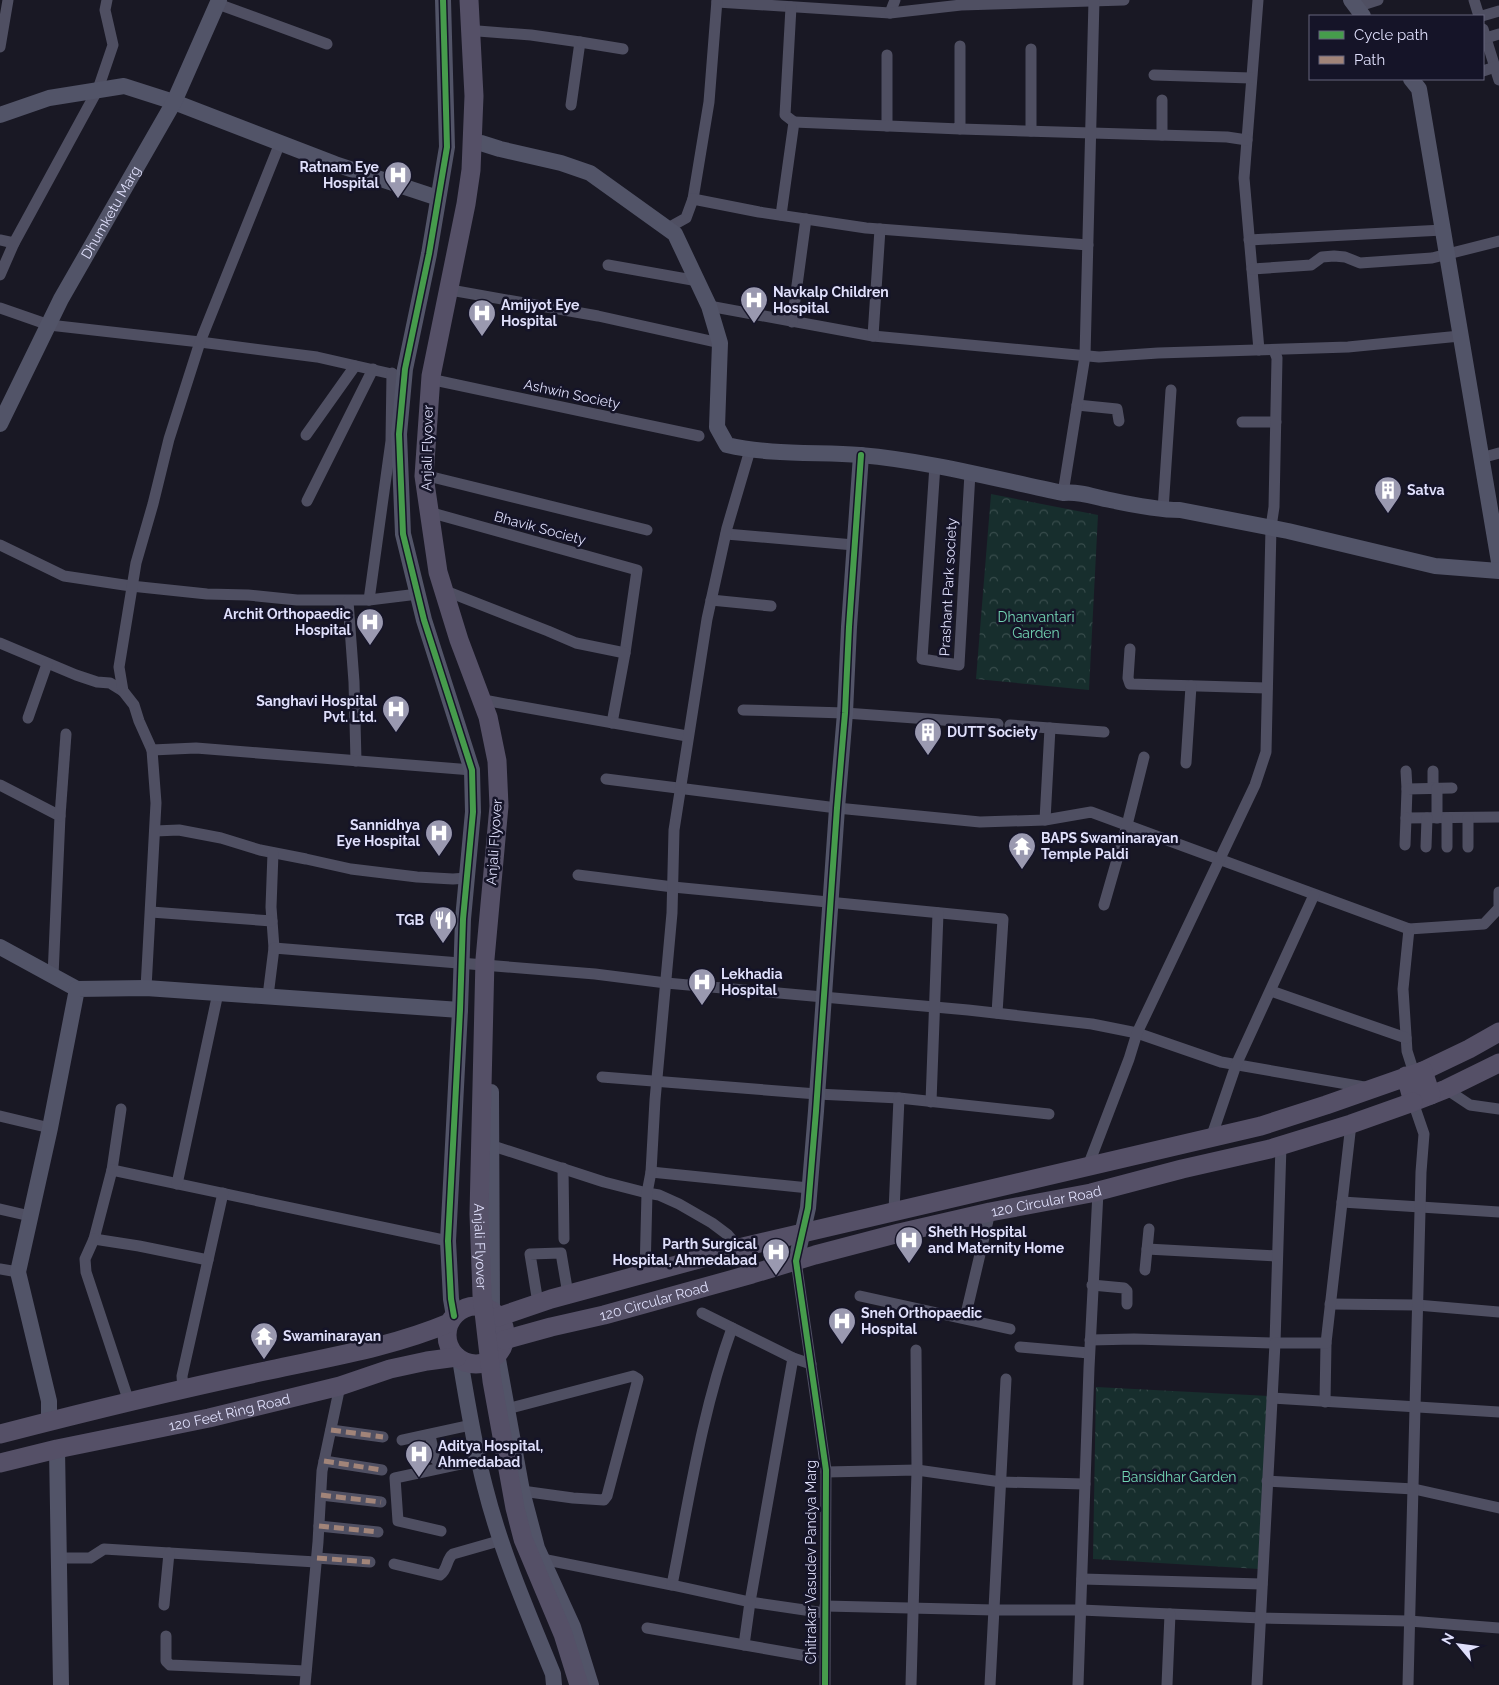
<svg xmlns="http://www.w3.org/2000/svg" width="1499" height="1685" font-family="Raleway,sans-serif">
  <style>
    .forest { fill: url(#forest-crowns) }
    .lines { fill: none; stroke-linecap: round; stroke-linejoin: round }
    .street { stroke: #4f4f62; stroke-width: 11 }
    .secondary { stroke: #525468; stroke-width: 16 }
    .primary { stroke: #555067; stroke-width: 19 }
    .primary-bridge { stroke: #555067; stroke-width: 19 }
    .quiet { stroke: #a18479; stroke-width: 5; stroke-dasharray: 10 5; stroke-linecap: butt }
    .cycleway-casing { stroke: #151428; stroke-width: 9 }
    .cycleway { stroke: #469c4c; stroke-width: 6 }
    .labels { text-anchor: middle; stroke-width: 5; stroke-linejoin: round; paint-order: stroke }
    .poi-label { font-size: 14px; font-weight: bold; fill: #dfdffb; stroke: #151428; text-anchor: start }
    .street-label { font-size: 14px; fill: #dfdffb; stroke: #151428 }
    .park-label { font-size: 14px; fill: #72d4b3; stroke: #151428 }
  </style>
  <defs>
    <pattern id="forest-crowns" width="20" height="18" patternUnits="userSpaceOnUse" patternTransform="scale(1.25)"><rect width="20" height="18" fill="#172e2d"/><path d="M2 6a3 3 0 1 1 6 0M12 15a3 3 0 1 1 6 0" fill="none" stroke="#384c4c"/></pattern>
  </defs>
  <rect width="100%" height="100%" fill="#191824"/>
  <!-- forest -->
  <g class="forest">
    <polygon points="991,494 1098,515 1089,690 976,679"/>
    <polygon points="1096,1387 1269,1396 1259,1569 1093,1559"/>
  </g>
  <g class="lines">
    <!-- street -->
    <g class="street">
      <polyline points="1258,0 1244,178 1259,350"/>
      <polyline points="1474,0 1479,16"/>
      <polyline points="717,2 890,13 895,0"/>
      <polyline points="218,4 327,44"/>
      <polyline points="791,7 785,115 794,122"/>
      <polyline points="1356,7 1378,0"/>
      <polyline points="890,13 961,5 1124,0"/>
      <polyline points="1482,16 1499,11"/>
      <polyline points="1483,29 1499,80"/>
      <polyline points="478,31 531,35 580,42 571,105"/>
      <polyline points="1486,38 1499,34"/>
      <polyline points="580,42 623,49"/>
      <polyline points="0,47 8,0"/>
      <polyline points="1031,49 1031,131"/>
      <polyline points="887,55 887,126"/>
      <polyline points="1483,71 1495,67"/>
      <polyline points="1154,75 1251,78"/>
      <polyline points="1162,100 1162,135"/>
      <polyline points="960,129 1227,137 1247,140"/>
      <polyline points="693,199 709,102 717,0"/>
      <polyline points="781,215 794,122 960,129 960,46"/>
      <polyline points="668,228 686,218 693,199 759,212 866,228 1088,245"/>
      <polyline points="0,240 14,243"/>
      <polyline points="1249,240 1443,230"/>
      <polyline points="608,265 698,281"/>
      <polyline points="1252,269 1311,265 1322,257 1334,256 1345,257 1360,263 1432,258 1499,241"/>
      <polyline points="0,275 14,243 98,89 113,45 105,10 107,0"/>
      <polyline points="456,291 598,316 720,343"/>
      <polyline points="709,306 873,336 1099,357 1158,353 1348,347 1460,336"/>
      <polyline points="0,308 49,325 200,342 317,357 405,377"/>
      <polyline points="792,322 806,219"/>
      <polyline points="873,336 880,229"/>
      <polyline points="439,381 699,436"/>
      <polyline points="1077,405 1117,409 1119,421"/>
      <polyline points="1242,422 1276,422"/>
      <polyline points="306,435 355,366"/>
      <polyline points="1481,458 1499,453"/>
      <polyline points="935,465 922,659 959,665 970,473"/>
      <polyline points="432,477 647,530"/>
      <polyline points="1063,493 1085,356 1094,0"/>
      <polyline points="307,501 373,369"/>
      <polyline points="1163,510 1171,390"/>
      <polyline points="436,514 637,570 625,653"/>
      <polyline points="726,534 854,545"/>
      <polyline points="0,545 64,576 131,586 207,594 248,595 297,600 369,600 418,594"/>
      <polyline points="451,593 548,631 576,643 625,653 612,723"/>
      <polyline points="369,600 391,441 392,373"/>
      <polyline points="711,600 771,606"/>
      <polyline points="348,601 354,682 356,761"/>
      <polyline points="0,643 76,675 97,682 110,683 123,691"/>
      <polyline points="1130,649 1128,678 1130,684 1267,688"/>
      <polyline points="489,701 687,736"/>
      <polyline points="743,710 845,713 998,724"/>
      <polyline points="28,718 47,664"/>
      <polyline points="1010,725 1104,732"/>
      <polyline points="152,750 139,721 134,705 123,691 119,667 136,563 153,504 169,439 200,342 280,143"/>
      <polyline points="1186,763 1191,686"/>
      <polyline points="1406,771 1407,789"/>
      <polyline points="606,779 837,808 980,822 1045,820 1091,812 1409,929 1484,924 1499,908 1499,892"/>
      <polyline points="0,785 60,816 53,976"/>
      <polyline points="1433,788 1433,771"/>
      <polyline points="1452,788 1407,789 1406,818 1499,817"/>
      <polyline points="60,816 66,734"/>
      <polyline points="1437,818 1437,788"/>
      <polyline points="1468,818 1468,847"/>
      <polyline points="1045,820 1050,728"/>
      <polyline points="155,831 179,830 221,838 260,850 306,859 351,869 417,877 453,879 467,878"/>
      <polyline points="1405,845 1406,818"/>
      <polyline points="1426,847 1427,818"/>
      <polyline points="1447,847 1447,818"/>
      <polyline points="273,853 271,907 274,948"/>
      <polyline points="578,875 673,887 1003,919 997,1013"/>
      <polyline points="1104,905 1127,825 1144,757"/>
      <polyline points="151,912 272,921"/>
      <polyline points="1409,929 1403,989 1407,1051 1414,1073"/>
      <polyline points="146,988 156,803 152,750 196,748 472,770"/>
      <polyline points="1271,991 1406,1038"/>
      <polyline points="268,996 274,948 595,974 666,983 968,1010 1092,1024 1137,1033 1221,1062 1370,1088"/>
      <polyline points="602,1077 817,1094 899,1098 1049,1114"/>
      <polyline points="1446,1089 1470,1105 1499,1109"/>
      <polyline points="931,1102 938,913"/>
      <polyline points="121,1109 112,1170 94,1239 139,1246 208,1260"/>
      <polyline points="0,1116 50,1128"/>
      <polyline points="1211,1138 1236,1065 1314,895"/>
      <polyline points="490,1145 604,1182 647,1193 659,1195 679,1204 712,1223 728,1235 739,1248"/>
      <polyline points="1088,1166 1129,1059 1137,1033 1255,785 1266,752 1271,527 1274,507 1277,358 1274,350"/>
      <polyline points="563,1168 564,1239"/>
      <polyline points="112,1170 448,1241"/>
      <polyline points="651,1172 809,1188"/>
      <polyline points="177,1184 218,993"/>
      <polyline points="1342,1202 1499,1212"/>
      <polyline points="0,1209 30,1216"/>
      <polyline points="894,1211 899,1098"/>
      <polyline points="94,1239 85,1259 86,1272 129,1402"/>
      <polyline points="1147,1249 1277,1256"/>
      <polyline points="796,1261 826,1470 825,1685"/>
      <polyline points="0,1269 18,1272"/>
      <polyline points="1145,1270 1149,1229"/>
      <polyline points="645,1273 647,1193 651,1172 655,1100 672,913 674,830 707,619 727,528 750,450"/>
      <polyline points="1092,1285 1124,1288 1127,1291 1127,1304"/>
      <polyline points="860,1296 1010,1329"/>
      <polyline points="538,1303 530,1254 561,1253 568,1294"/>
      <polyline points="1330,1304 1417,1305 1499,1312"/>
      <polyline points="702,1313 793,1358"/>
      <polyline points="965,1318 990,1212"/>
      <polyline points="1090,1340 1134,1339 1275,1343 1281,1145"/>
      <polyline points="1020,1347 1089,1353"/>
      <polyline points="811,1364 793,1358 750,1602 825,1613"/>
      <polyline points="183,1389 182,1376 223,1193"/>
      <polyline points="1272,1398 1499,1412"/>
      <polyline points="1325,1402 1326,1343"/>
      <polyline points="507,1409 633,1376 638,1379 607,1496 604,1500 573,1498 522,1491"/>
      <polyline points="331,1430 383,1437"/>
      <polyline points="430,1435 435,1459"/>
      <polyline points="402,1440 471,1425"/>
      <polyline points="324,1461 382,1470"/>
      <polyline points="826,1472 917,1470 1001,1482 1085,1484"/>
      <polyline points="1267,1481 1414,1489 1499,1508"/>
      <polyline points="321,1495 381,1502"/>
      <polyline points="319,1526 378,1532"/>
      <polyline points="441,1531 398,1521 395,1478 479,1460"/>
      <polyline points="58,1558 90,1558 104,1549 316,1562"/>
      <polyline points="317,1558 370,1562"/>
      <path d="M542 1559 672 1585C689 1499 702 1411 732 1328"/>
      <path d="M394 1564 440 1575C448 1570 446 1559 453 1554L502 1540"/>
      <polyline points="1082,1579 1262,1584"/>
      <polyline points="672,1585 750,1602 744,1645"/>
      <polyline points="164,1605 169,1553"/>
      <polyline points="825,1606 994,1610 1081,1610 1261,1618 1409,1621 1499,1628"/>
      <polyline points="647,1628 813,1657"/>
      <polyline points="166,1636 166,1661 170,1665 306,1671"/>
      <polyline points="305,1685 318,1542 322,1471 340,1386"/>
      <polyline points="911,1685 917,1470 916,1350"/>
      <polyline points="990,1685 1006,1379"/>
      <polyline points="1078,1685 1089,1368 1098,1192"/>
      <polyline points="1167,1685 1170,1614"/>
      <polyline points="1257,1685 1275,1343 1326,1343 1351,1124"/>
      <polyline points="1408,1685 1418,1289 1421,1172 1424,1134 1413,1102"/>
    </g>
    <!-- secondary -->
    <g class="secondary">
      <polyline points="443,0 447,147 429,254 405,369 399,434 403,534 424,620 472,770 473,812 463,919 460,1010 448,1241 451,1299 454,1316"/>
      <polyline points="1351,0 1363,16"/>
      <polyline points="1411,79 1419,89 1499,562"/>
      <polyline points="0,115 49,98 124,86 174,102 335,164 438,198"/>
      <path d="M481 143 500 149 561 163 590 173 675 234 709 306 720 343 717 427 727 445C770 455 816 452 860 455 929 461 996 479 1063 493 1080 491 1094 497 1110 500 1133 505 1157 510 1180 510L1288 531 1435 566 1499 571"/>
      <path id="s1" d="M0 424 61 299 174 102 219 0"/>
      <polyline points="0,947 77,989"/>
      <polyline points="491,1092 492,1311"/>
      <polyline points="796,1261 808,1208 816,1111 837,808 845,713 849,627 861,455"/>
      <polyline points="497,1354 522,1491 537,1548 573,1627 591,1685"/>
      <path d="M460 1359C467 1402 474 1445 485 1487 501 1551 528 1613 553 1674L554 1685"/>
      <polyline points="49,1422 49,1401 18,1272 50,1128 77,989 146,988 460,1010"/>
      <polyline points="57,1449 61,1685"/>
    </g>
    <!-- primary -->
    <g class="primary">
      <polyline points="1423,1071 1469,1049 1499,1032"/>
      <polyline points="1431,1095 1446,1089 1499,1063"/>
      <circle cx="476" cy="1335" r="29"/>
      <polyline points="498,1317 551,1299 747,1246 1261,1126 1326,1105 1423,1071 1431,1095 1413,1102 1406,1076"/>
      <path id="s2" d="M504 1340 551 1327 604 1315 752 1274 815 1255 899 1233 990 1212 1091 1193 1182 1169 1270 1149 1351 1124 1413 1102"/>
      <path d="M0 1434C89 1411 179 1389 270 1370 330 1357 392 1347 449 1323"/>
      <path id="s3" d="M0 1463 57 1449 209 1418 340 1386 390 1369 427 1361 457 1357"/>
    </g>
    <!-- primary-bridge -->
    <path class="primary-bridge" id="s4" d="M469 0 474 96 471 170 466 204 431 376 424 476 438 572 459 640 488 717 497 761 499 806 485 959 479 1214 482 1295 492 1381 515 1508 523 1539 563 1634 579 1685"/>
    <!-- quiet -->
    <g class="quiet">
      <polyline points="331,1430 383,1437"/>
      <polyline points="324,1461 382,1470"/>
      <polyline points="321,1495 381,1502"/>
      <polyline points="319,1526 378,1532"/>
      <polyline points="317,1558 370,1562"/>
    </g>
    <!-- cycleway casing -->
    <g class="cycleway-casing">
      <g id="cycleway">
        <polyline points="443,0 447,147 429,254 405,369 399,434 403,534 424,620 472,770 473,812 463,919 460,1010 448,1241 451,1299 454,1316"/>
        <polyline points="825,1685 826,1470 796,1261 808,1208 816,1111 837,808 845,713 849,627 861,455"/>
      </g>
    </g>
    <!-- cycleway -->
    <use href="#cycleway" class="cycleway"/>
  </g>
  <!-- icons -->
  <defs>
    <g id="hospital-pin" transform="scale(1.4375)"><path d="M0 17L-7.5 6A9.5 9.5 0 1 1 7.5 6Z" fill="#9a99b0" stroke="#151428"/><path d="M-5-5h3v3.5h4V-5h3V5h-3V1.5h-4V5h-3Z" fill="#fff"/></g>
    <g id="building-pin" transform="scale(1.4375)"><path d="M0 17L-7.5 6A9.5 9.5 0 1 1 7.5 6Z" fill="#9a99b0" stroke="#151428"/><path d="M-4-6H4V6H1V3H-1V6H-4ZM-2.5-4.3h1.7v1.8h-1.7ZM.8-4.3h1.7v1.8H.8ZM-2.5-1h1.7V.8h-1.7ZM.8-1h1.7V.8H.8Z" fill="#fff"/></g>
    <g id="temple-pin" transform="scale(1.4375)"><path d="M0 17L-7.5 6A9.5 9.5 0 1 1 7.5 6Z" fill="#9a99b0" stroke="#151428"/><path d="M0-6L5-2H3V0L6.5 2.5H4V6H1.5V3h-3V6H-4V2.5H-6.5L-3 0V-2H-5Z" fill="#fff"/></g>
    <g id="restaurant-pin" transform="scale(1.4375)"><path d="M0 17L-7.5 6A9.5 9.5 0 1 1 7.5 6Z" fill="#9a99b0" stroke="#151428"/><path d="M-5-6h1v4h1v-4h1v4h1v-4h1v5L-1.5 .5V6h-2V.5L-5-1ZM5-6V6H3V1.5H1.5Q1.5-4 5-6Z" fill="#fff"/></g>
  </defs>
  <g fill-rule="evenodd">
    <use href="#hospital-pin" x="398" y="175"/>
    <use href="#hospital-pin" x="754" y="300"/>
    <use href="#hospital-pin" x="482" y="313"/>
    <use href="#building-pin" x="1388" y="490"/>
    <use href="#hospital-pin" x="370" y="622"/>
    <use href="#hospital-pin" x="396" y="709"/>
    <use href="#building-pin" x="928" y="732"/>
    <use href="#hospital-pin" x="439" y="833"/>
    <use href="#temple-pin" x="1022" y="846"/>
    <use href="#restaurant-pin" x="443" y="920"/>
    <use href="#hospital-pin" x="702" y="982"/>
    <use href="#hospital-pin" x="909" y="1240"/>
    <use href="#hospital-pin" x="776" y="1252"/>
    <use href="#hospital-pin" x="842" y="1321"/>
    <use href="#temple-pin" x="264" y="1336"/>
    <use href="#hospital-pin" x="419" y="1454"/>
  </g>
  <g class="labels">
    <!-- poi labels -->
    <g class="poi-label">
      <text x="379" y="172" text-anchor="end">Ratnam Eye<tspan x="379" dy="16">Hospital</tspan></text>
      <text x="773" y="297">Navkalp Children<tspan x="773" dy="16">Hospital</tspan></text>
      <text x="501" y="310">Amijyot Eye<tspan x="501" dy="16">Hospital</tspan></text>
      <text x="1407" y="495">Satva</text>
      <text x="351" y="619" text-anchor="end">Archit Orthopaedic<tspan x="351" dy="16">Hospital</tspan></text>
      <text x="377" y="706" text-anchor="end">Sanghavi Hospital<tspan x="377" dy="16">Pvt. Ltd.</tspan></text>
      <text x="947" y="737">DUTT Society</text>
      <text x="420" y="830" text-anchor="end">Sannidhya<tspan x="420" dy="16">Eye Hospital</tspan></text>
      <text x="1041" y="843">BAPS Swaminarayan<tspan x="1041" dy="16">Temple Paldi</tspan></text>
      <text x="424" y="925" text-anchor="end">TGB</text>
      <text x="721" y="979">Lekhadia<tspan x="721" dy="16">Hospital</tspan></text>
      <text x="928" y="1237">Sheth Hospital<tspan x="928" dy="16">and Maternity Home</tspan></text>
      <text x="757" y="1249" text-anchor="end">Parth Surgical<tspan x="757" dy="16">Hospital, Ahmedabad</tspan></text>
      <text x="861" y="1318">Sneh Orthopaedic<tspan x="861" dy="16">Hospital</tspan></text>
      <text x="283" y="1341">Swaminarayan</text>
      <text x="438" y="1451">Aditya Hospital,<tspan x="438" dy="16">Ahmedabad</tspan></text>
    </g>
    <!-- street labels -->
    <g class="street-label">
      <text dy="5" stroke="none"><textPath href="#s1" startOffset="239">Dhumketu Marg</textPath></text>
      <text transform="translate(572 394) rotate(12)" y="5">Ashwin Society</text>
      <text transform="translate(427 448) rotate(-89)" y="5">Anjali Flyover</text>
      <text transform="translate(540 528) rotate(15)" y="5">Bhavik Society</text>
      <text transform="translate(948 587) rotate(-87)" y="5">Prashant Park society</text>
      <text transform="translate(494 842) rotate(-86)" y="5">Anjali Flyover</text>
      <text dy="5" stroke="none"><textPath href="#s2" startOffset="560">120 Circular Road</textPath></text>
      <text dy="5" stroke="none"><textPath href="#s4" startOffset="1262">Anjali Flyover</textPath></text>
      <text dy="5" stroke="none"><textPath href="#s2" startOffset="155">120 Circular Road</textPath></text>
      <text dy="5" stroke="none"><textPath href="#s3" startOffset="235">120 Feet Ring Road</textPath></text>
      <text transform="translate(811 1562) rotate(-90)" y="5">Chitrakar Vasudev Pandya Marg</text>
    </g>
    <!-- park labels -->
    <g class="park-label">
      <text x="1036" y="622">Dhanvantari<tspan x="1036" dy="16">Garden</tspan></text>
      <text x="1179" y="1482">Bansidhar Garden</text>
    </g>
  </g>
  <!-- legend -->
  <rect x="1309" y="15" width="175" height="65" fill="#151428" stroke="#66657c"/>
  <rect x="1319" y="31" width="25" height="8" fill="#469c4c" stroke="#66657c"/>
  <text x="1354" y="40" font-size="15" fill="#dfdffb">Cycle path</text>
  <rect x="1319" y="56" width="25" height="8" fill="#a18479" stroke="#66657c"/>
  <text x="1354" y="65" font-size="15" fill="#dfdffb">Path</text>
  <!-- north arrow -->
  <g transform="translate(1459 1645) rotate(299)" stroke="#151428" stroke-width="4" paint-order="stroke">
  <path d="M0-4L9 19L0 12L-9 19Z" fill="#dfdffb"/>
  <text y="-8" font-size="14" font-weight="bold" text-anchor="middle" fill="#dfdffb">N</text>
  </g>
</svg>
